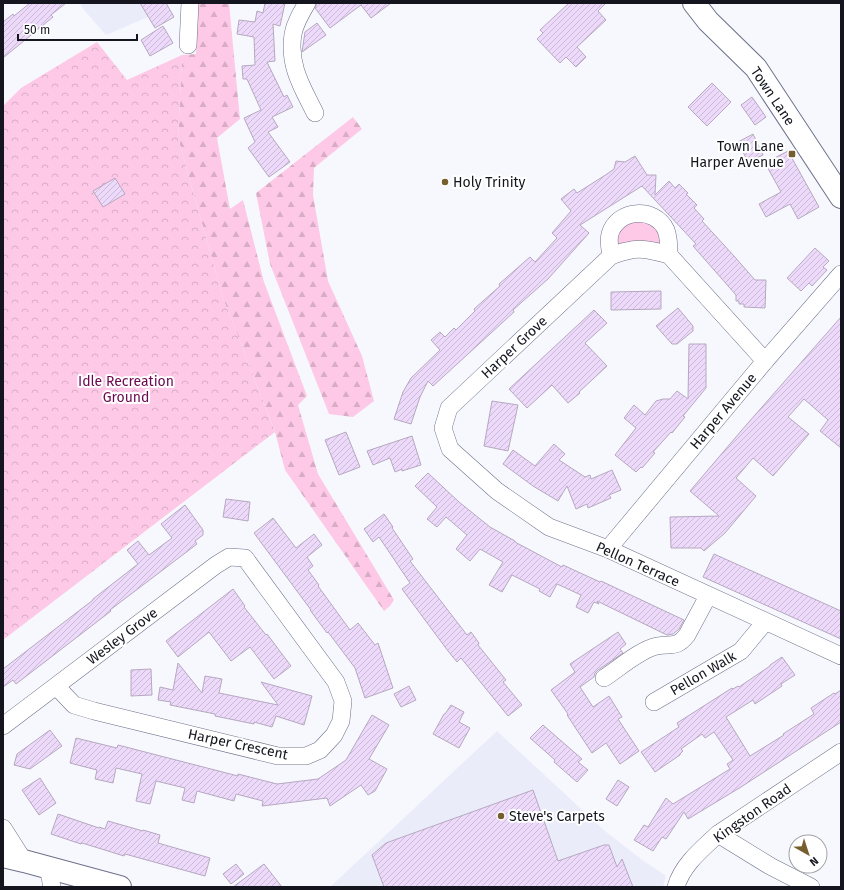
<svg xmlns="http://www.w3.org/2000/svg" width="844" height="890" font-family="'Fira Sans',sans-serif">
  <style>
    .built { fill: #eaecfa }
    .green { fill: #fdc9e6 }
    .forest { fill: url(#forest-firs) }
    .park { fill: url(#park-crowns) }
    .building { fill: url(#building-hatch); stroke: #b6a8c0 }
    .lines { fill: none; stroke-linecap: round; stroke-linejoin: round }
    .street-casing { stroke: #6e7189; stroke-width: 18 }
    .secondary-casing { stroke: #6e7189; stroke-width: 24 }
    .primary-casing { stroke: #6e7189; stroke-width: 24 }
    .street { stroke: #fff; stroke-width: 17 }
    .secondary { stroke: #fff; stroke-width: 22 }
    .primary { stroke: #fff; stroke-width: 22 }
    .poi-dot { fill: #765e2e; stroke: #fff; stroke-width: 1.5 }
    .labels { text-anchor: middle; stroke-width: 4; stroke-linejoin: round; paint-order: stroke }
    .street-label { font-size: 14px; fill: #14151e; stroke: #fff }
    .poi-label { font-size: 14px; fill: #14151e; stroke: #fff; text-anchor: start }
    .park-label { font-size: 14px; fill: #6d0750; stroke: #fff }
  </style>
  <defs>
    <pattern id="forest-firs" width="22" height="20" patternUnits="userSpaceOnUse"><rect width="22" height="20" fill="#fdc9e6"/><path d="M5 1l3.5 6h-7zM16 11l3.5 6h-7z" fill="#d8acc5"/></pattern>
    <pattern id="park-crowns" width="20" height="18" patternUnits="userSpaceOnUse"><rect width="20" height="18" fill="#fdc9e6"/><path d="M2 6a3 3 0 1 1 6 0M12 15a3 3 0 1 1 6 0" fill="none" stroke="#d8acc5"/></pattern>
    <pattern id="building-hatch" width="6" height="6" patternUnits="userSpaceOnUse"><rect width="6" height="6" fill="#eddafa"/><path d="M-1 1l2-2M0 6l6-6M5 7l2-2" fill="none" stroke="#cabad6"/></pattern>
  </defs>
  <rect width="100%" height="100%" fill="#f7f8fe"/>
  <!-- built -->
  <g class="built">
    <polygon points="80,3 175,3 167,5 148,17 106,35 84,10"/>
    <polygon points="497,731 605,831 641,859 666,876 663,887 330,887"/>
  </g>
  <!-- green -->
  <polygon class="green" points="635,218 657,225 662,243 658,245 619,246 616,244 617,233"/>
  <!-- forest -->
  <g class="forest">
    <polygon points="198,3 229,3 240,119 217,138 230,209 243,200 264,282 307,396 298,405 318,474 394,600 390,606 384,611 285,470 275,432 223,298 178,138 182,55 196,54"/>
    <polygon points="353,117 362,129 314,168 313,195 328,281 362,356 374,401 353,417 329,414 270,264 256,193"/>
  </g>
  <!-- park -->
  <polygon class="park" points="97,42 127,80 182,55 178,138 223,298 275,432 3,640 3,106 21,88"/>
  <!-- building -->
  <g class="building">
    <polygon points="30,3 66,3 51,15 53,17 3,58 3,22 13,14 14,16"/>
    <polygon points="140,3 166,3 174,17 155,28"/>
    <polygon points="265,3 285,3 280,26 273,24 275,61 267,62 284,97 287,95 293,107 272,117 278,127 268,132 290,162 269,177 248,148 255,142 244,118 261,110 247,79 243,79 242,66 255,65 254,37 237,34 239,20 255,22 257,11 263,13"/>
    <polygon points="317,3 391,3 371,18 361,5 330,28 315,8"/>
    <polygon points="569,3 606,3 598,11 606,20 577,47 586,57 576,67 566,57 560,63 537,39 543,33 540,30"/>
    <polygon points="317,23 326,35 302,52 305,32"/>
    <polygon points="163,26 173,43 150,56 141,40"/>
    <polygon points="712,83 731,102 707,126 688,107"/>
    <polygon points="752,97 766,117 755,125 741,105"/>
    <polygon points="753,134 763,155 748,162 738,142"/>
    <polygon points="788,151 819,207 798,219 790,204 766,217 759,204 781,192 765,163"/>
    <polygon points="635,156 647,175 656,175 655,195 669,181 675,188 679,184 688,193 686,194 697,205 694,208 704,219 702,221 734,256 755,280 766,280 765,308 744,307 744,304 739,304 739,301 736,301 736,295 693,246 696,244 642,186 580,225 589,233 548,279 513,310 514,312 433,386 428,381 420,397 411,424 394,419 403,392 411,378 440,350 431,340 440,332 445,337 454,328 456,330 475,311 474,309 500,286 499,284 530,257 535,262 557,238 552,233 571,211 561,199 574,189 577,193 607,174 614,169 616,161 625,162"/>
    <polygon points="115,178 125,194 103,207 93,191"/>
    <polygon points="815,248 829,261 823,267 827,270 812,286 809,283 801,291 787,278"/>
    <polygon points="661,291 661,309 611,310 611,292"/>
    <polygon points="678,308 693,326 693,331 677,344 672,344 656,326"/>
    <polygon points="594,310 607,323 585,343 607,366 579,392 580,393 568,403 552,385 527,408 509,389"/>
    <polygon points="841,317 841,448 820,431 828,420 804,399 788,417 809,434 773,476 753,458 736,478 756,496 725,533 704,551 701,548 671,548 670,517 719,516 690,491 741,431"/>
    <polygon points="689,344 706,344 706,388 683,416 685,417 672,433 671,432 653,452 655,453 642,468 641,467 636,472 615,455 636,428 624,418 634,405 645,415 656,401 663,399 670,399 677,391 688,399"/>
    <polygon points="492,401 518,405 508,451 484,446"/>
    <polygon points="346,432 360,467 339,475 325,440"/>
    <polygon points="412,436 421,465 402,471 402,469 395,472 390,458 373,465 367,451"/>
    <polygon points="554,444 565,454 559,460 585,477 590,475 591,479 612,470 621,490 609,495 611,498 588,508 587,504 576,509 567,486 558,501 533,486 503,464 513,450 535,466"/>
    <polygon points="428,473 459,502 490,527 515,541 515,542 562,567 563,565 600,582 601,581 684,620 679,629 673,634 667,635 597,601 599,604 594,602 588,613 576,607 581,595 557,584 550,597 539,591 540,589 512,575 502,592 489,585 503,562 480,549 470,561 456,549 467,535 446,517 437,527 427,519 437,507 415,486"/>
    <polygon points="226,499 250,502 248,521 223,517"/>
    <polygon points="185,505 203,530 203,535 195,541 197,544 110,610 111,611 16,684 13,680 3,687 3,669 93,600 93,599 138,564 127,550 138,541 149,555 172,538 161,524"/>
    <polygon points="384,514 393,527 392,528 413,559 410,561 467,635 471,632 479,643 478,645 506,680 503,682 522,705 508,716 461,658 457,662 448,651 402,589 410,583 379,537 373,542 364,529"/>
    <polygon points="273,518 296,548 314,534 322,545 307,557 313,566 308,570 319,585 318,586 350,630 358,623 375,645 378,643 393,688 365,698 355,668 328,632 327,633 310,610 311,610 254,533"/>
    <polygon points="714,554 841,611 841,639 703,577"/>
    <polygon points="233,589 245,606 244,607 266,635 267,634 291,666 274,679 250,647 231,661 209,632 178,657 166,641"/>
    <polygon points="618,632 626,644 620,649 623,653 598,670 595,673 594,677 580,687 593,707 609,696 622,717 618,719 639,751 620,764 606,743 592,753 567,715 568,714 551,690 575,672 570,664"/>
    <polygon points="782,657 795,675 781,684 782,686 755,704 753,700 726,717 750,756 784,735 783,734 814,714 811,708 834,693 835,694 841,690 841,722 741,787 688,819 684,812 666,839 662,837 653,851 634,840 644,825 648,827 666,798 673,804 730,769 727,764 733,760 714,732 705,738 702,734 681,749 683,751 680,754 680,755 655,772 641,752 679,727 677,723 732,688 733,689 738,686 739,687 770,666 770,665"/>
    <polygon points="178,663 202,693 205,676 222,679 219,693 278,705 261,682 312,696 304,725 276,716 272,727 254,722 254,724 215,716 215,714 170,705 171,702 158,700 160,687 173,690"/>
    <polygon points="151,669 152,695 131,696 131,670"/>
    <polygon points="409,686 416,700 401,707 394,694"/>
    <polygon points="451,705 464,712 459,722 470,728 459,748 433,734 444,714 445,714"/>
    <polygon points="372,715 389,725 369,759 387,769 375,791 368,795 361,785 330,806 327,798 262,806 263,801 236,794 234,801 197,791 194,803 182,800 185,788 156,781 150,804 136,801 142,774 116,768 113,783 95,779 97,770 70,763 76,738 117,748 118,745 238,776 238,774 277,784 318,779 346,760"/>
    <polygon points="543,725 582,759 578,762 588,770 577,782 554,762 555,760 530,738"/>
    <polygon points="50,730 62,746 30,769 14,765 17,754"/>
    <polygon points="40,778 56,803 39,815 22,790"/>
    <polygon points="618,780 629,787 617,806 606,799"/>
    <polygon points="533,790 558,861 604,845 609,845 617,867 622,859 633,887 384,887 372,855 386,843"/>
    <polygon points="58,814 99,828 99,827 105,829 108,821 143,831 143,830 160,835 158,843 210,858 205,876 125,854 124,856 82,843 81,844 51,834"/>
    <polygon points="236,864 244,874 231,884 223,874"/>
    <polygon points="264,864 282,887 233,887"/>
  </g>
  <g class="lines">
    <!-- street casing -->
    <g class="street-casing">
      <g id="street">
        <path d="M307 3C301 13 295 23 293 34 288 65 302 87 315 113"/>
        <polyline points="188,45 190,3"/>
        <path d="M611 256C610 249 608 242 610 234 617 209 655 206 666 230 669 238 669 247 669 255"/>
        <path d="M765 361 669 255C655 251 641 247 627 251 621 252 616 254 611 256L449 408 443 428 450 449 497 491 549 527 608 549 841 656"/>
        <polyline points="608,549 765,361 841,274"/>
        <path d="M604 678C618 669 641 649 657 646 671 643 676 649 687 635L708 596"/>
        <polyline points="654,702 741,651 765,622"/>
        <polyline points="3,726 216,565 229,557 245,558 336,682 343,701 341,721 334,735 320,750 306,756 278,756 94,711 74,705 56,686"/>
        <polyline points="3,828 24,861"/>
        <polyline points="718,834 770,866 811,887"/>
        <polyline points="48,867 52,887"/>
        <path d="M676 887C682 865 702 849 718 834L841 752"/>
      </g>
    </g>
    <!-- secondary casing -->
    <g class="secondary-casing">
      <polyline id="secondary" points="694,3 708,21 756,68 841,197"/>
    </g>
    <!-- primary casing -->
    <g class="primary-casing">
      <polyline id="primary" points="3,856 24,861 120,887"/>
    </g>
    <!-- street -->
    <use href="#street" class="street"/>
    <!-- secondary -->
    <use href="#secondary" class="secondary"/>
    <!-- primary -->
    <use href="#primary" class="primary"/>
  </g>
  <!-- markers -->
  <g class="poi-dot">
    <rect x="788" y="150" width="8" height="8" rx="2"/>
    <circle cx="445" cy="182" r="4"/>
    <circle cx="501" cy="816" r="4"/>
  </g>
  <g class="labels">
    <!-- street labels -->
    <g class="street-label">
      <text transform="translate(773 96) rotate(56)" y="5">Town Lane</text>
      <text transform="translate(514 347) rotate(-43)" y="5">Harper Grove</text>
      <text transform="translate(723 411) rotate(-50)" y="5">Harper Avenue</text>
      <text transform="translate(638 564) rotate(24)" y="5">Pellon Terrace</text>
      <text transform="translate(122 636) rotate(-37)" y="5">Wesley Grove</text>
      <text transform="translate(703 673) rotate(-30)" y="5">Pellon Walk</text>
      <text transform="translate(238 744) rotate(12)" y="5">Harper Crescent</text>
      <text transform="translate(752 813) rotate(-35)" y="5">Kingston Road</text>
    </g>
    <!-- poi labels -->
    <g class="poi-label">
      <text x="784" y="151" text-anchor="end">Town Lane<tspan x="784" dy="16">Harper Avenue</tspan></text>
      <text x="453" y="187">Holy Trinity</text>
      <text x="509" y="821">Steve's Carpets</text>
    </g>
    <!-- park labels -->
    <g class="park-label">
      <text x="126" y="386">Idle Recreation<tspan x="126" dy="16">Ground</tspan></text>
    </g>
  </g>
  <!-- border -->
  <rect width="844" height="890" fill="none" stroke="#14151e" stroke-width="8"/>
  <!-- north arrow -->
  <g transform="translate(808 854) rotate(141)"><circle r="19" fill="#ffffff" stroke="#a1a1a5"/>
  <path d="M0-3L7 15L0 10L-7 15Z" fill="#765e2e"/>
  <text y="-6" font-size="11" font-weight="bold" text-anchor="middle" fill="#14151e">N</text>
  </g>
  <!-- scale -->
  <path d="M18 34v6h119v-6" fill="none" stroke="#14151e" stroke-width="2"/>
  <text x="24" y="34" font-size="12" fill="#14151e" stroke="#ffffff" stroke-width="3" paint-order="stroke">50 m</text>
</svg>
